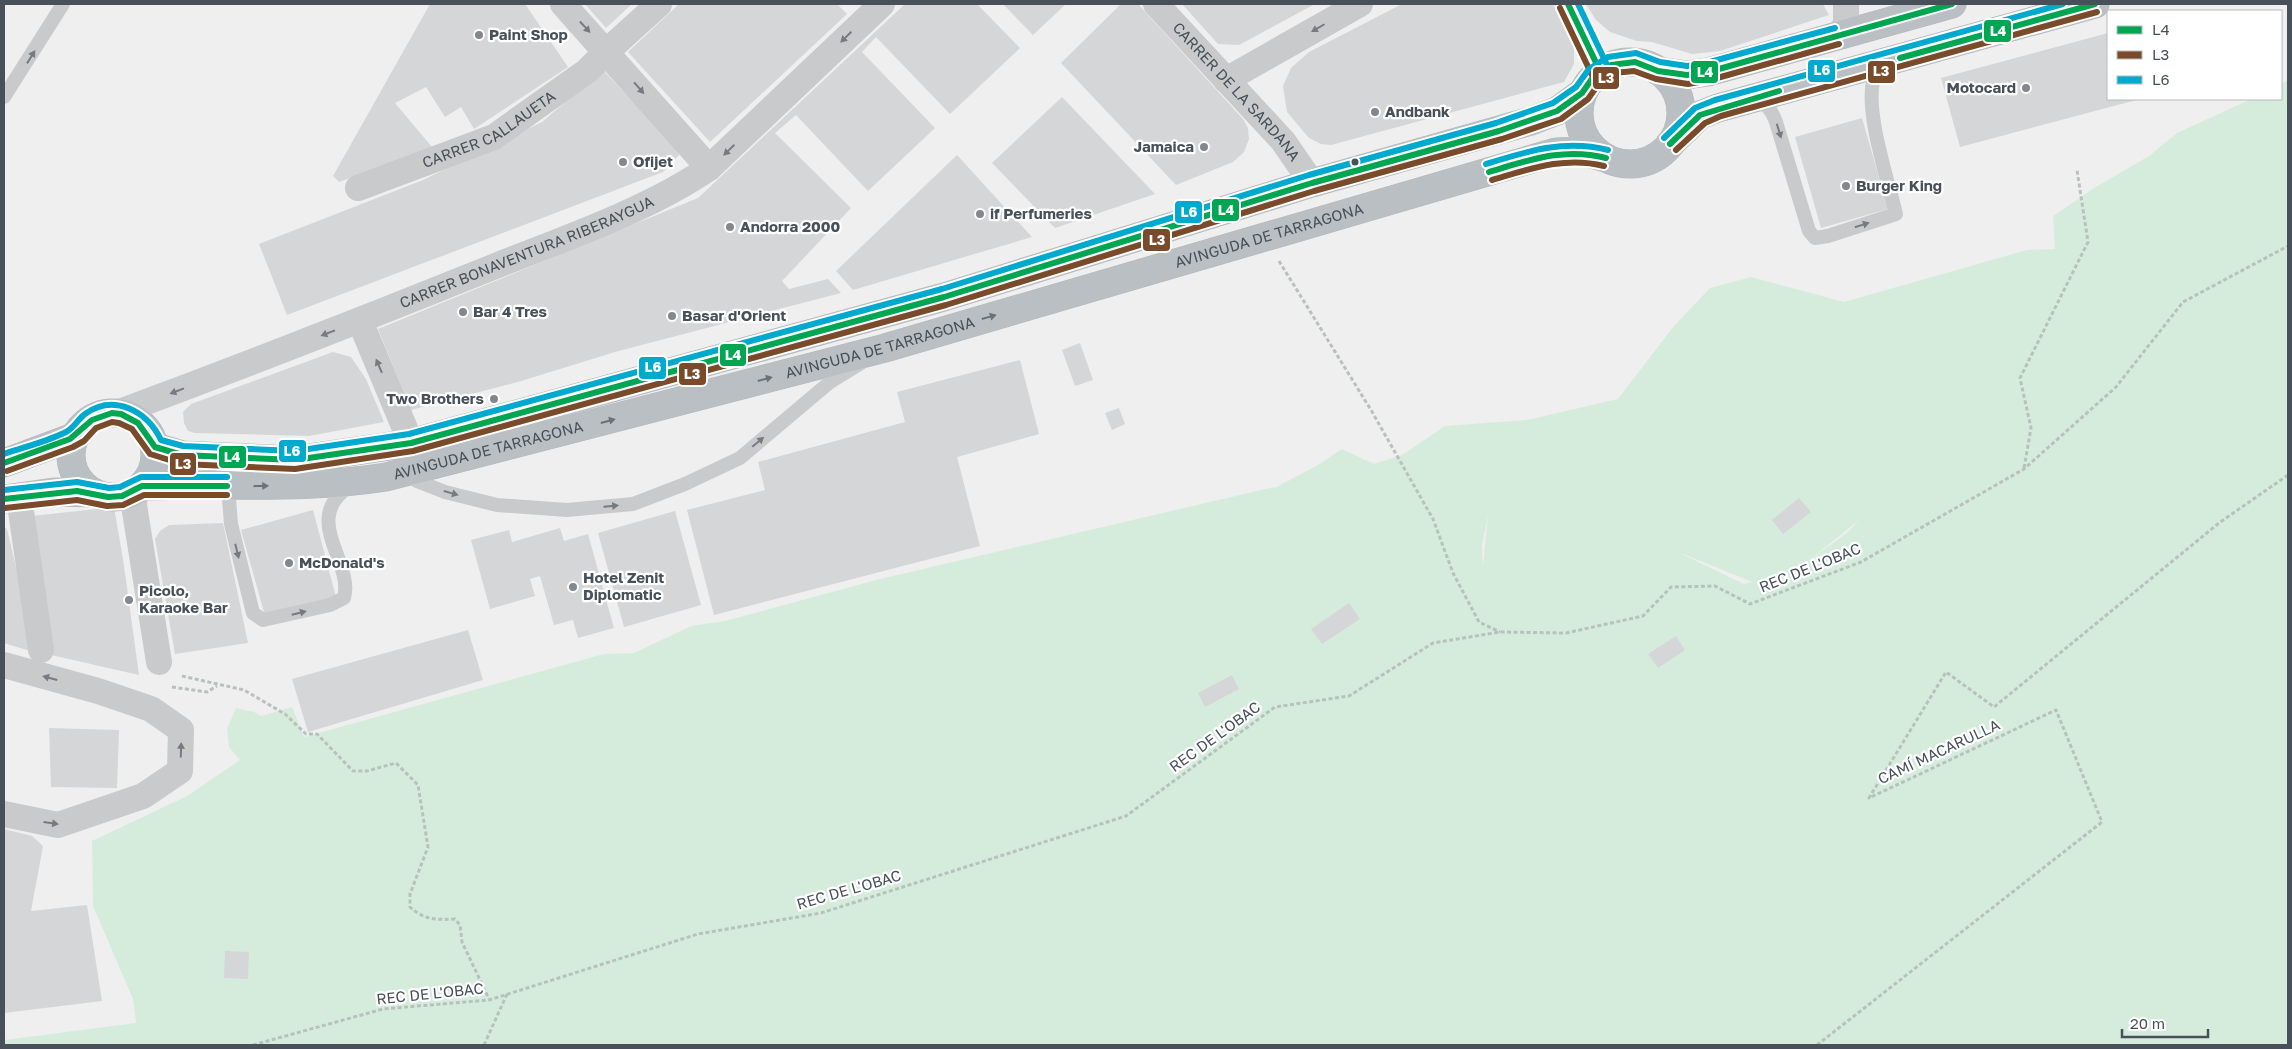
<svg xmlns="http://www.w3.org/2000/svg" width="2292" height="1049" font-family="'Golos Text',sans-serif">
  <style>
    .green { fill: #d5ecdd; fill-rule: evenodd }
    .building { fill: #d5d6d8 }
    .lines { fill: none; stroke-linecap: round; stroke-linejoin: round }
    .highway-casing { stroke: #b5b9bd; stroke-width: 29 }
    .path { stroke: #b8c1be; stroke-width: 3; stroke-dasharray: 4 2.5; stroke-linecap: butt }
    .lane { stroke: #c9cacc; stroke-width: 14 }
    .street { stroke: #c9cacc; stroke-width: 26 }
    .highway { stroke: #babfc3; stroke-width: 28 }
    .bus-1-casing { stroke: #fff; stroke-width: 10 }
    .bus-2-casing { stroke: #fff; stroke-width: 10 }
    .bus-3-casing { stroke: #fff; stroke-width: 10 }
    .bus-1 { stroke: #00a651; stroke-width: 6 }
    .bus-2 { stroke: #7a4b2a; stroke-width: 6 }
    .bus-3 { stroke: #00a9ce; stroke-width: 6 }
    .oneway { fill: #757b81 }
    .oneway2 { fill: #6a7279 }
    .poi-dot { fill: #82888e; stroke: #fff; stroke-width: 2 }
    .bus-dot { fill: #485159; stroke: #fff; stroke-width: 2 }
    .labels { text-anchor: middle; stroke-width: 4.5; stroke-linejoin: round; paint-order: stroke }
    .poi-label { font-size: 15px; font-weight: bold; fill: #485159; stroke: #fff; text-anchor: start }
    .street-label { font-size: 15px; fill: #485159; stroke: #fff }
    .line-badge { stroke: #fff; stroke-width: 2 }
    .badge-label { font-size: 14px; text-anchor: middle; font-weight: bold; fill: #fff }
  </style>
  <rect width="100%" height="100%" fill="#efefef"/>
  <!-- green -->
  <path class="green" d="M2288 80V1045H4V1040L136 1023 133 999 93 906 92 841 187 796 240 760 229 747 227 729 236 708 254 712 261 716 292 707 304 737 604 654 634 653 691 626 725 621 876 580 1274 487 1273 489 1318 465 1342 449 1374 464 1402 455 1445 426 1527 420 1618 399 1673 327 1710 288 1751 277 1844 302 2027 250 2055 249 2053 216 2094 188 2149 156 2177 133 2251 99H2281V84ZM1488 516 1483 565 1482 545ZM1859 520 1848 532 1807 562ZM1682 554H1683L1752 582 1744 584Z"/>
  <!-- building -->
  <g class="building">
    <polygon points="430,4 525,4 568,67 474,129 461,107 445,117 426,87 395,103 432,147 339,182 333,176"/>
    <polygon points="585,4 632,4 606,28"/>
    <polygon points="679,4 837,4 847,14 710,142 628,52"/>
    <polygon points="905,4 977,4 1020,48 950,114 876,37 862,52 935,128 868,191 796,115 775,133 851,208 782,281 789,289 828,279 841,293 615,352 518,382 411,410 378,329 698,198"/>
    <polygon points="1003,4 1066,4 1033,35"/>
    <polygon points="1121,4 1138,4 1243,119 1248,128 1249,139 1244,152 1233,162 1176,185 1061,63"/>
    <polygon points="1182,4 1315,4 1239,45 1218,44"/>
    <polygon points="1402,4 1553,4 1574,48 1574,64 1564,82 1331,145 1321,144 1309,138 1287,112 1283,86 1291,68 1309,52"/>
    <polygon points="1586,4 1823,4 1829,15 1720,51 1692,54 1652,42 1637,41 1610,32 1596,20"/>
    <polygon points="2108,33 2108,99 2140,99 1960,147 1941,78"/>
    <polygon points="603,70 681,153 663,172 287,315 259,244 423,180 542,122"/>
    <polygon points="1062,97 1155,194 1055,228 992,163"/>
    <polygon points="1862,118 1888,209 1821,228 1795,137"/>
    <polygon points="957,155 1032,237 853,290 836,271"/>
    <polygon points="1080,343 1093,380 1075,386 1062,350"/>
    <polygon points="333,352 351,357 366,379 384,422 309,436 195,433 188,431 184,423 183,412 191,404"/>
    <polygon points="1020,360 1039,434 957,457 980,546 714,615 687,510 765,490 758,462 905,422 897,392"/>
    <polygon points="1119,408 1125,424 1112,430 1105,413"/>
    <polygon points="1799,498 1811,512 1783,534 1772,520"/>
    <polygon points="114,507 123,559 139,675 51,655 32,516"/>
    <polygon points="313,510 336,597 265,616 241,530"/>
    <polygon points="675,511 701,605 624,627 598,533"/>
    <polygon points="223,523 248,643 175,654 155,539 160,531 169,525"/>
    <polygon points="4,527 7,529 21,589 30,651 4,643"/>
    <polygon points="560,528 564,541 588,534 614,628 578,638 573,620 554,625 540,576 530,579 535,596 490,609 471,540 509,530 512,542"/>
    <polygon points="1349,603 1360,619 1322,644 1311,629"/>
    <polygon points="468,630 483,680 308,732 292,679"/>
    <polygon points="1676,636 1685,650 1658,668 1648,654"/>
    <polygon points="1232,675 1239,689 1205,707 1198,693"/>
    <polygon points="49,728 119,730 117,788 51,787"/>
    <polygon points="4,829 32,836 43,846 31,911 87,905 102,1001 4,1013"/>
    <polygon points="225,951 249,952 248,979 224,978"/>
  </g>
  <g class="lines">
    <!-- highway casing -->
    <g class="highway-casing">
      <g id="highway">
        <circle cx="1630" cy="113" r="51"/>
        <polyline points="1658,71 1687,75 1708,72 1952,4"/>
        <polyline points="1670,144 1700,115 1718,108 2095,4"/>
        <circle cx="113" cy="455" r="42"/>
        <polyline points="155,447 182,455 295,460 411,443 944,297 1312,183 1531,121 1557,111 1582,93"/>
        <polyline points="4,463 76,436"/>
        <path id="s4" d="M142 486C224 483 305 490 386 477L885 348 1556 152 1580 151 1606 158"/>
        <polyline points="4,499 54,492 95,493"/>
      </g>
    </g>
    <!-- path -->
    <g class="path">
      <polyline points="1279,261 1371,410 1433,519 1453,573 1479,622 1500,632"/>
      <polyline points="2024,468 2031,428 2020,378 2088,242 2077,170"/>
      <path d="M182 676 244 690 285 714 306 734H317L353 771H367L396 763 418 785 428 847 410 894V907C424 920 437 920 455 919L460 925 462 942 489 999"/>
      <polyline points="172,687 207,692 217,686"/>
      <polyline points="253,1045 383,1009 489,1000 698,934 821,913 1126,816 1275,707 1349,696 1433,643 1500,632 1566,633 1643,616 1671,587 1715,586 1750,604 1861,562 2024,469 2116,387 2183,302 2288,246"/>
      <polyline points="484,1045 507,994"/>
      <polyline points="1817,1045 2102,822 2056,710 1869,798 1946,672 1994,707 2219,523 2288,475"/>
    </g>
    <!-- lane -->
    <g class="lane">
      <polyline points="4,97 63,4"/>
      <path d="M1754 100C1767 103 1772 111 1776 122L1809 231 1815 238 1828 236 1896 214C1888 180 1864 110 1874 78 1875 73 1879 68 1881 64"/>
      <polyline points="407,472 417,481 445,492 497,505 567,510 633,504 685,484 740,458 830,382 861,363"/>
      <path d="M228 486 231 524 253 613 263 620 330 605 344 598C354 561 300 519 350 486"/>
    </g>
    <!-- street -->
    <g class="street">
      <polyline points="563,4 709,168"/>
      <path id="s1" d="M1156 4 1283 141 1312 183"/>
      <polyline points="1568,4 1600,71"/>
      <polyline points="1837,36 1846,25 1846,4"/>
      <polyline points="616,43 659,4"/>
      <polyline points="1226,80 1360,4"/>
      <path id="s2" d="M358 188 494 137 587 71 607 51"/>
      <polyline points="360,321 411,443"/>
      <path id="s3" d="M117 413C243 366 369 317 493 267 563 239 648 210 709 168L882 4"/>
      <polyline points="135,492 134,505 159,662"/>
      <polyline points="19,497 41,650"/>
      <polyline points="4,665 98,691 151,709 181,730 180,771 143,796 58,825 4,814"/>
    </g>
    <!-- highway -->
    <use href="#highway" class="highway"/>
    <!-- bus-1 casing -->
    <g class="bus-1-casing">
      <g id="bus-1">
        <polyline points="1568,4 1600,71"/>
        <polyline points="1900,58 2095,4"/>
        <polyline points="1670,144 1700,115 1779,91"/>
        <path d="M1489 172C1529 160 1564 147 1606 158"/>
        <polyline points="4,463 70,439 92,420 112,413 121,414 138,423 155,447 182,455 295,460 411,443 944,297 1312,183 1499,131 1557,111 1582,93 1594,76 1611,65 1635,62 1658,71 1687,75 1708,72 1952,4"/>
        <polyline points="4,499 77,491 108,497 122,496 142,486 227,486"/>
      </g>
    </g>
    <!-- bus-2 casing -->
    <g class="bus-2-casing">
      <g id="bus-2">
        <polyline points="1560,8 1592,75"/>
        <polyline points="1676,150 1705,123 1721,116 2097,12"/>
        <path d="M1492 180C1530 169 1564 156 1604 166"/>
        <polyline points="7,471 73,447 84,441 96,428 112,422 119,423 132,429 150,454 182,464 295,469 413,451 946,305 1314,191 1502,139 1561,119 1588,99 1600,82 1614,73 1634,71 1656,79 1688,84 1710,80 1839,44"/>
        <polyline points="5,508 77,500 107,506 123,505 144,495 227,495"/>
      </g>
    </g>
    <!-- bus-3 casing -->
    <g class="bus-3-casing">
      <g id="bus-3">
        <polyline points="1578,4 1608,67"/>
        <polyline points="1664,138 1695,108 1715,100 2063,4"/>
        <path d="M1486 164C1528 151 1565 139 1608 150"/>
        <path d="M4 454C24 447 46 442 66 432 74 428 78 419 85 414 114 393 147 411 161 440L183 446 295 451 409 434 942 289 1309 175 1496 123 1553 103 1576 87 1589 69 1608 57 1636 53 1660 62 1687 66 1706 63 1835 28"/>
        <polyline points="4,490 77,482 109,488 120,487 141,477 227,477"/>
      </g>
    </g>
    <!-- bus-1 -->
    <use href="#bus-1" class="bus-1"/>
    <!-- bus-2 -->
    <use href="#bus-2" class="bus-2"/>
    <!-- bus-3 -->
    <use href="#bus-3" class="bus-3"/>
  </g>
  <!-- one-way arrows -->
  <defs><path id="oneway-solid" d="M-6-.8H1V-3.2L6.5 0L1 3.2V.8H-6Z" transform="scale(1.25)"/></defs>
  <g class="oneway">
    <use href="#oneway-solid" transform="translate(585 27) rotate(47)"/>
    <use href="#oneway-solid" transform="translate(1318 28) rotate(150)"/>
    <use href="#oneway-solid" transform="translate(846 37) rotate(136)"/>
    <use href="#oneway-solid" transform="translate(31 57) rotate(-58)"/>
    <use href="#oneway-solid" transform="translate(639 88) rotate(49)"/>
    <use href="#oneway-solid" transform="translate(1779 131) rotate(73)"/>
    <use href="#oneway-solid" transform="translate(729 150) rotate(136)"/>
    <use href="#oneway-solid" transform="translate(1862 225) rotate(-17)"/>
    <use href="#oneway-solid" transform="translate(328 333) rotate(159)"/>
    <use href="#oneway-solid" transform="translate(379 366) rotate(-113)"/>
    <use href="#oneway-solid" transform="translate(177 391) rotate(159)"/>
    <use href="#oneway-solid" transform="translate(758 442) rotate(-40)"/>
    <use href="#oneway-solid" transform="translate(451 493) rotate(16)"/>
    <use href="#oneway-solid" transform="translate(611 506) rotate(-5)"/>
    <use href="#oneway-solid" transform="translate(237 551) rotate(76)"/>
    <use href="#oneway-solid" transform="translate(299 613) rotate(-14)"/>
    <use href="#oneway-solid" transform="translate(50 678) rotate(-165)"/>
    <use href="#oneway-solid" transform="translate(181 750) rotate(-88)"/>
    <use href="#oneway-solid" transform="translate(51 823) rotate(8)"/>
  </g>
  <g class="oneway2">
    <use href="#oneway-solid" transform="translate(989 317) rotate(-16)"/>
    <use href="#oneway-solid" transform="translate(765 379) rotate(-15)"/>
    <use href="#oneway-solid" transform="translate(608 421) rotate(-15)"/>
    <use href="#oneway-solid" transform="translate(261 486) rotate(-1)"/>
  </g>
  <!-- markers -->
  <g class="poi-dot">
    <circle cx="479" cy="35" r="5"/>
    <circle cx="2026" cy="88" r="5"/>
    <circle cx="1375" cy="112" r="5"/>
    <circle cx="1204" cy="147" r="5"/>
    <circle cx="623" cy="162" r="5"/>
    <circle cx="1846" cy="186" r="5"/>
    <circle cx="980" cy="214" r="5"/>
    <circle cx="730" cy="227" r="5"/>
    <circle cx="463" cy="312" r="5"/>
    <circle cx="672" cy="316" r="5"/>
    <circle cx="494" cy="399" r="5"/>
    <circle cx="289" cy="563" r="5"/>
    <circle cx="573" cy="587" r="5"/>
    <circle cx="129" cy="600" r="5"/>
  </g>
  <circle class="bus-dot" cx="1355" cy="162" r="4.5"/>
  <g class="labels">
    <!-- poi labels -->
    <g class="poi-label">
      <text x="489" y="40">Paint Shop</text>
      <text x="2016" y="93" text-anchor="end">Motocard</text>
      <text x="1385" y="117">Andbank</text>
      <text x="1194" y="152" text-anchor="end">Jamaica</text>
      <text x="633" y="167">Ofijet</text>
      <text x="1856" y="191">Burger King</text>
      <text x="990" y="219">if Perfumeries</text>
      <text x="740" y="232">Andorra 2000</text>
      <text x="473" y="317">Bar 4 Tres</text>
      <text x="682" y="321">Basar d'Orient</text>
      <text x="484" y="404" text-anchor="end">Two Brothers</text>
      <text x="299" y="568">McDonald's</text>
      <text x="583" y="583">Hotel Zenit<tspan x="583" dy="17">Diplomatic</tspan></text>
      <text x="139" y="596">Picolo,<tspan x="139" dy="17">Karaoke Bar</tspan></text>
    </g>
    <!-- street labels -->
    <g class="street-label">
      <text dy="5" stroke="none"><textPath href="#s1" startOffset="119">CARRER DE LA SARDANA</textPath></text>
      <text dy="5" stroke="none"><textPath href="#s2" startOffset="144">CARRER CALLAUETA</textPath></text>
      <text dy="5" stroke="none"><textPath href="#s4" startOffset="1160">AVINGUDA DE TARRAGONA</textPath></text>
      <text dy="5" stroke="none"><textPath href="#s3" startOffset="440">CARRER BONAVENTURA RIBERAYGUA</textPath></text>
      <text dy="5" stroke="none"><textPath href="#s4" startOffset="755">AVINGUDA DE TARRAGONA</textPath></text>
      <text dy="5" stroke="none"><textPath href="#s4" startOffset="350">AVINGUDA DE TARRAGONA</textPath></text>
      <text transform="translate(1810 568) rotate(-22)" y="5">REC DE L'OBAC</text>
      <text transform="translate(1215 737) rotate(-36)" y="5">REC DE L'OBAC</text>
      <text transform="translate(1939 752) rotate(-25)" y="5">CAMÍ MACARULLA</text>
      <text transform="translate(849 890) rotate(-16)" y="5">REC DE L'OBAC</text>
      <text transform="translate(430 994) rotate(-6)" y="5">REC DE L'OBAC</text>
    </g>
  </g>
  <g class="line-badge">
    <rect x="1983" y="19" width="29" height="24" rx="5" fill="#00a651"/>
    <rect x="1807" y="59" width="29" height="24" rx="5" fill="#00a9ce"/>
    <rect x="1867" y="60" width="29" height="24" rx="5" fill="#7a4b2a"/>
    <rect x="1690" y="60" width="29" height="24" rx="5" fill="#00a651"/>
    <rect x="1592" y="66" width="28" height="24" rx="5" fill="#7a4b2a"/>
    <rect x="1211" y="198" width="29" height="24" rx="5" fill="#00a651"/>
    <rect x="1174" y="200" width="29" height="24" rx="5" fill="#00a9ce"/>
    <rect x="1142" y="228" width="29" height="24" rx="5" fill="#7a4b2a"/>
    <rect x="719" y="343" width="28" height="24" rx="5" fill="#00a651"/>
    <rect x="638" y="356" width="29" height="24" rx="5" fill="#00a9ce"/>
    <rect x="678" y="362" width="29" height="24" rx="5" fill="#7a4b2a"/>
    <rect x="278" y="439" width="29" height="24" rx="5" fill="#00a9ce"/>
    <rect x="218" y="445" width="29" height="24" rx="5" fill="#00a651"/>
    <rect x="169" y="452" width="28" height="24" rx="5" fill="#7a4b2a"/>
  </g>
  <g class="badge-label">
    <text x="1998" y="36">L4</text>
    <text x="1822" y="75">L6</text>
    <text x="1881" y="76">L3</text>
    <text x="1705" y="77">L4</text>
    <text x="1606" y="83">L3</text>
    <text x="1226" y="215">L4</text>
    <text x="1189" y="217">L6</text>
    <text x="1157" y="245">L3</text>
    <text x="733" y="360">L4</text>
    <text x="653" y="372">L6</text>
    <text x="692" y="379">L3</text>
    <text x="292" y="456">L6</text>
    <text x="232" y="462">L4</text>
    <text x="183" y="469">L3</text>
  </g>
  <!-- border -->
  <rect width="2292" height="1049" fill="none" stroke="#485159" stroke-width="10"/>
  <!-- legend -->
  <rect x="2107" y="10" width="175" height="90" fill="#ffffff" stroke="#b6b9bd"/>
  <rect x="2117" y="26" width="25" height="8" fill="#00a651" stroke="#b6b9bd"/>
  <text x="2152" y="35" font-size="15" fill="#485159">L4</text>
  <rect x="2117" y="51" width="25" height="8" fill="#7a4b2a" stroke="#b6b9bd"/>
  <text x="2152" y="60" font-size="15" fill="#485159">L3</text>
  <rect x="2117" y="76" width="25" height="8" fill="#00a9ce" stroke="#b6b9bd"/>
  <text x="2152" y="85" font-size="15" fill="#485159">L6</text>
  <!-- scale -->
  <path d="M2122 1029v8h86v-8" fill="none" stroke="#485159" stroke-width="2.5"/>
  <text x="2130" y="1029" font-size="15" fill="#485159" stroke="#ffffff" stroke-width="4" paint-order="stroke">20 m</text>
</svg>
